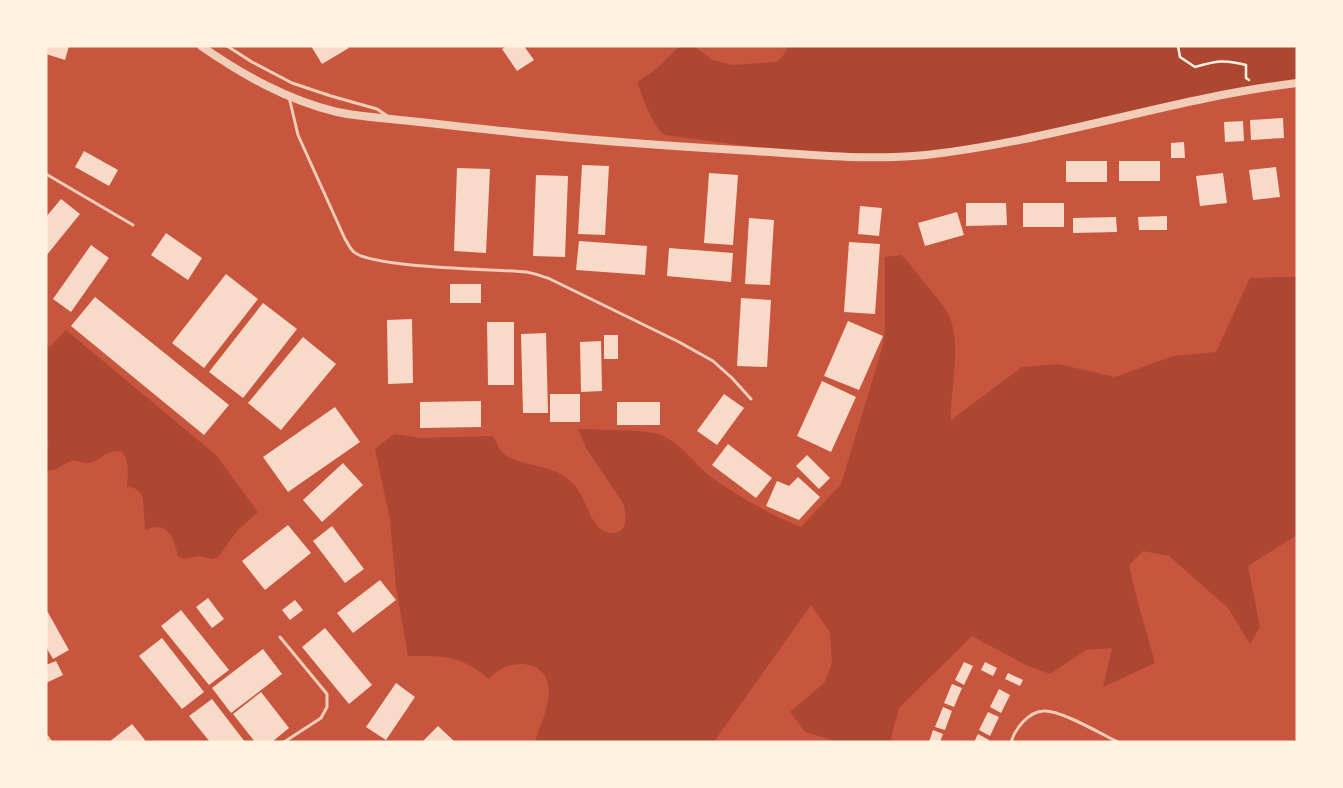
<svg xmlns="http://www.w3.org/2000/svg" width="1343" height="788" font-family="'Fira Sans Condensed',sans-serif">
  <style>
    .green { fill: #ae4732 }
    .building { fill: #f7dbc8 }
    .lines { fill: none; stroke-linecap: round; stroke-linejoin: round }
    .path { stroke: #fff3e0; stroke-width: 2.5 }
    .service { stroke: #f1ccb7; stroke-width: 3 }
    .tertiary { stroke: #f1ccb7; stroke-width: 8 }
  </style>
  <rect width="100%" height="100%" fill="#c8553d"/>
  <!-- green -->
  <g class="green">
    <path d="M680 46H693L713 60 732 65 776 62 782 57 789 46H1297V79L1222 92 1041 135 902 156 812 153 740 145 664 135C650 121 644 100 637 82L655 70Z"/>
    <path d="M901 255C912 265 919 277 929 288 936 297 944 305 949 316 962 344 950 390 951 420L1022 367 1058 364 1115 377 1173 356 1216 352 1250 278 1297 277V535L1248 566 1260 627 1250 644 1228 608 1169 556 1143 551 1129 565 1138 603 1155 663 1103 687 1112 648 1086 650 1050 674 1026 665 972 636 899 708 890 742H838L805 732 790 712 825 682 832 663 830 632 811 605 714 742H535C539 728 546 714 548 700 554 669 527 656 501 669 496 671 492 676 489 679 460 654 443 656 408 656L396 587 390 520 375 449 394 434 421 438 493 436C496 441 499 449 503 453 516 465 548 465 564 476 569 480 575 485 578 490 588 503 592 533 612 533 617 533 622 531 624 526 627 518 625 510 623 503L586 448 578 429C597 430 646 429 661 435 682 444 694 464 711 477 739 497 769 514 801 527L841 484 883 345 885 327V257Z"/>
    <path d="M66 330 216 455 258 512 237 531 218 557 213 559 199 556 183 559 178 556C174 537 167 520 145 530L143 499 140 492 134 488 127 487C128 474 130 463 122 452 106 448 103 460 90 463 83 465 78 459 71 461 62 464 57 472 46 470V450L49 442 46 437V344L50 347Z"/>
  </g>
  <!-- building -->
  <g class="building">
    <polygon points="46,46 69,46 65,60 46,54"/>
    <polygon points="311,46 347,46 349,48 322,64"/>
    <polygon points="507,46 524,46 534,60 517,71 502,49"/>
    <polygon points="1283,118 1284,138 1251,140 1250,120"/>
    <polygon points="1243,121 1244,141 1225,142 1224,122"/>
    <polygon points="1184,142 1185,158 1171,158 1171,143"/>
    <polygon points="84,151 118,170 109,186 75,167"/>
    <rect x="1066" y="161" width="41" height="21"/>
    <rect x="1119" y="161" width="41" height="20"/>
    <polygon points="582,165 609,166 605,235 578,234"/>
    <polygon points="1276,167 1280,197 1253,200 1249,170"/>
    <polygon points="457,168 490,169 486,253 454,251"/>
    <polygon points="709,173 738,175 733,245 704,243"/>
    <polygon points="1223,173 1227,203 1200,206 1196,176"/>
    <polygon points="536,175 568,176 565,257 533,256"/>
    <polygon points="61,199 80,214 46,256 46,217"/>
    <polygon points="966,203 1006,203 1007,225 966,226"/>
    <rect x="1023" y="203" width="41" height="24"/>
    <polygon points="860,206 882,208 879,236 858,234"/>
    <polygon points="957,212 964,235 925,246 918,223"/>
    <polygon points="1167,216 1167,230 1139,230 1138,217"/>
    <polygon points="1116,217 1117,232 1073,233 1073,218"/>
    <polygon points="749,218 774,220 770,285 745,284"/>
    <polygon points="166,233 202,258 188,280 151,255"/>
    <polygon points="579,241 647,246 645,275 576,270"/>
    <polygon points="849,242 880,244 875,314 844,312"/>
    <polygon points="91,245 109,258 71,312 53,299"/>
    <polygon points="669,248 733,253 731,282 667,276"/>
    <polygon points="226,274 258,299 204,368 172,343"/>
    <rect x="450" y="284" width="31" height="19"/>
    <polygon points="95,297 229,405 204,435 71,326"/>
    <polygon points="741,298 771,300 767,367 737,366"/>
    <polygon points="263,303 297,329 243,398 209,372"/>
    <polygon points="412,319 413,383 388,384 387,320"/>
    <polygon points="848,321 883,336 859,390 824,376"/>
    <polygon points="487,322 514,322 514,385 488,385"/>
    <polygon points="546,333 548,413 523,413 521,334"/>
    <rect x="604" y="335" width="14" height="24"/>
    <polygon points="303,337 336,364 281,430 248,403"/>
    <polygon points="601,341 602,391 581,392 580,342"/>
    <polygon points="822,381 856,397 831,452 797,436"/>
    <rect x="550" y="394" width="30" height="28"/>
    <polygon points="724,394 744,408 717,445 697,431"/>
    <polygon points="481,401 481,427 420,428 420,402"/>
    <rect x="617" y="402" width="43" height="23"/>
    <polygon points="335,407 360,442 288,492 263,457"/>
    <polygon points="728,444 772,478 756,498 712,465"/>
    <polygon points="807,455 830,478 819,489 796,466"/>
    <polygon points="343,463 363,485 322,522 303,500"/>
    <polygon points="798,477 820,497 799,520 766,506 777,481 789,486"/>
    <polygon points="288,525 311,553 265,590 242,561"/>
    <polygon points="332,526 364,569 345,583 313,541"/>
    <polygon points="380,580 396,600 353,633 337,613"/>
    <polygon points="208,598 224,619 212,628 196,607"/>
    <polygon points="295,600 303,610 290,620 282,610"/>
    <polygon points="46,609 69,650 53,659 46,647"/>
    <polygon points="181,610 229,670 209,685 161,626"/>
    <polygon points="325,628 372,685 349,704 302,647"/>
    <polygon points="162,638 204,692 182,709 139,656"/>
    <polygon points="263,649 282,674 231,713 212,688"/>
    <polygon points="56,661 63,675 46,683 46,665"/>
    <polygon points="964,662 973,666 964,685 955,680"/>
    <polygon points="985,662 997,668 993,676 981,670"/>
    <polygon points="1008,673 1023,680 1020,686 1005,679"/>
    <polygon points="396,683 415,697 386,740 366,727"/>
    <polygon points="952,684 962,688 954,707 944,703"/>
    <polygon points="999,689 1010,695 1001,713 990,707"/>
    <polygon points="261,692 289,728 272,742 255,742 233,714"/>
    <polygon points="212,699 245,742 210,742 189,716"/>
    <polygon points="943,707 952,711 945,730 935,727"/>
    <polygon points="988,712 999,717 990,736 979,730"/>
    <polygon points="132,724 145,740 143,742 109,742"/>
    <polygon points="438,726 455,742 422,742"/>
    <polygon points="933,730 943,734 940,742 929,742"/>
    <polygon points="978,734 989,740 988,742 974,742"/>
  </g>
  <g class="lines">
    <!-- path -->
    <path class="path" d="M1178 46 1180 57 1195 67C1216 61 1224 59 1246 65V78L1249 80"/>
    <!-- service -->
    <g class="service">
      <polyline points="227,46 252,62 292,83 331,96 377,109 389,117"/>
      <path d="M289 97 298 135 345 239C348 243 350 249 354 252 372 268 495 269 526 272 533 273 541 276 548 278L679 342 713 361 732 378 751 399"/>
      <polyline points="46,174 133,225"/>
      <polyline points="280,637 327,694 327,707 321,718 284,742"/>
      <polyline points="46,735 51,742"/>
      <path d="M1011 742C1015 729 1028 712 1043 711 1059 709 1101 734 1118 742"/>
    </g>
    <!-- tertiary -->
    <path class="tertiary" d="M201 46C243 75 287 100 337 112 360 117 386 118 410 121 464 127 518 133 572 138 638 144 703 148 769 152 822 156 874 160 926 155 1052 141 1172 98 1297 83"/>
  </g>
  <!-- border -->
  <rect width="1343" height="788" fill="none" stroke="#fff3e0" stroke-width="95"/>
</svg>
